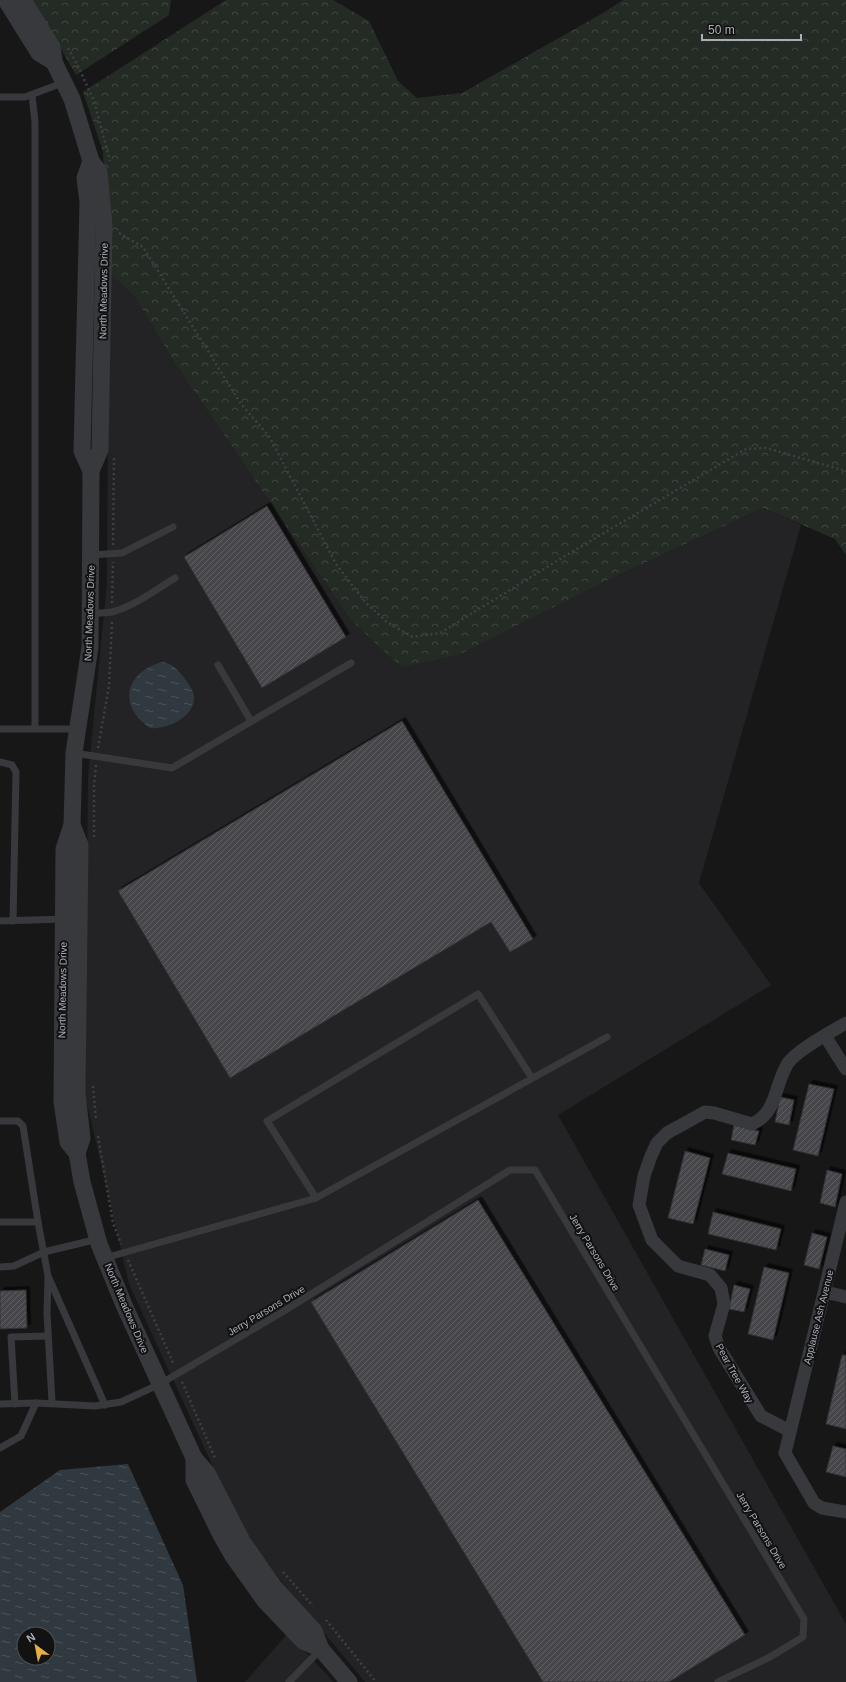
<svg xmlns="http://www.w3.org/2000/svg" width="846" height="1682" font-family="Helvetica,sans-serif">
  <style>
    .built { fill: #232325 }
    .forest { fill: url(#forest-crowns) }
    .water { fill: url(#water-ripples); fill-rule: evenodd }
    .building { fill: url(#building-hatch); stroke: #313134; filter: url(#shadow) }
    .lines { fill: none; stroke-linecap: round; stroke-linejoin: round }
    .path { stroke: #3e4044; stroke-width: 2.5; stroke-dasharray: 2 3; stroke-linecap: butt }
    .service { stroke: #38393d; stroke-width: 7 }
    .minor { stroke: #38393d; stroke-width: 13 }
    .tertiary { stroke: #38393d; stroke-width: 17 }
    .labels { text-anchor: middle; stroke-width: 4; stroke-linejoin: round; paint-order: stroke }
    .street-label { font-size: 10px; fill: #aaaeb7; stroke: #121213 }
  </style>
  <defs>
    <pattern id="forest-crowns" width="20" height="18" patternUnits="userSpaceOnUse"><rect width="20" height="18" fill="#232b24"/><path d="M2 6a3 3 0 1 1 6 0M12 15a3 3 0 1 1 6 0" fill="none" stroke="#404742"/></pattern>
    <pattern id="water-ripples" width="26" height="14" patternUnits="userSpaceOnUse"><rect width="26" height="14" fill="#313940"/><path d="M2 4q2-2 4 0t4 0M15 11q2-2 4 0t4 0" fill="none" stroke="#4c5359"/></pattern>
    <pattern id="building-hatch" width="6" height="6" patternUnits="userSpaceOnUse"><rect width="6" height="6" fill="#46474b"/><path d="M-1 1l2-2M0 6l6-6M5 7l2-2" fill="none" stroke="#5e5f63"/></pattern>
    <filter id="shadow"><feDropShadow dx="3.5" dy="-3.5" stdDeviation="0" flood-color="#0009"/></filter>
  </defs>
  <rect width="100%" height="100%" fill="#171718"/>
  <!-- built -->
  <g class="built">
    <polygon points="109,273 135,297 174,362 350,619 461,654 606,581 763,508 801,525 699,883 771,985 558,1115 846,1624 846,1682 365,1682 276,1575 237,1519 129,1284 85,1095 88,776 107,582"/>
    <polygon points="288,1633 330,1678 333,1682 245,1682"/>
  </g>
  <!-- forest -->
  <g class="forest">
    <polygon points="33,0 171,0 169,15 76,75"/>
    <polygon points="226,0 333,0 369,21 398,81 417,98 462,93 603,13 623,0 846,0 846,555 835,539 763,508 606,581 461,654 401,667 350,619 174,362 135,297 109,273 103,152 83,92"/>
  </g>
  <!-- water -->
  <g class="water">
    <path d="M162 662C171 663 176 668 182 675 187 682 193 688 194 697 195 716 168 730 150 728 118 706 124 673 162 662Z"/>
    <path d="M128 1464 183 1585 197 1682H0V1512L60 1470ZM24 1634H48V1658H24Z"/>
  </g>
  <!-- building -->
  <g class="building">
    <polygon points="267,506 346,637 262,688 184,557"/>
    <polygon points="402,721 533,939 510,952 491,922 230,1078 118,891"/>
    <polygon points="809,1084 834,1089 818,1156 793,1150"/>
    <polygon points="780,1097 794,1100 789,1125 775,1122"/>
    <polygon points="734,1125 759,1131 755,1145 731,1140"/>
    <polygon points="685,1151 710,1158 693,1224 668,1218"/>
    <polygon points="728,1153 796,1169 791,1191 722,1174"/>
    <polygon points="827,1170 842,1174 835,1207 820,1203"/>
    <polygon points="478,1200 745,1635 669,1682 543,1682 311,1302"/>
    <polygon points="713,1212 781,1229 776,1250 708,1234"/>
    <polygon points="812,1233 827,1237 819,1269 804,1265"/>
    <polygon points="705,1249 729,1255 725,1271 701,1265"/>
    <polygon points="764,1267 789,1273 773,1340 748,1334"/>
    <polygon points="734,1285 750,1289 744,1312 729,1309"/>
    <polygon points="26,1290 27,1328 0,1329 0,1291"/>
    <polygon points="842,1355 846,1355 846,1429 826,1424"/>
    <polygon points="833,1446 846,1449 846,1477 826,1472"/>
  </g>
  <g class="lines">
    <!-- path -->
    <g class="path">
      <polyline points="68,48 78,66 94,101 110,161"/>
      <polyline points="119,233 143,247 241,404 269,436 336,564 366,603 387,622 413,637 440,633 565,556 746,449 766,448 846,471"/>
      <polyline points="113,545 114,458"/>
      <polyline points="112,603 113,562"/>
      <polyline points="98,748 109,686 112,622"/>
      <polyline points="94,837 94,785 96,765"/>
      <polyline points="93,1086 96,1119"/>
      <polyline points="98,1136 113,1223 121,1244"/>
      <polyline points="128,1260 174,1365"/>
      <polyline points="182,1382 215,1458"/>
      <polyline points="283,1572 313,1606"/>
      <polyline points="326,1620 376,1682"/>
    </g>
    <!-- service -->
    <g class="service">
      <polyline points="32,95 35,122 35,729"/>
      <polyline points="0,97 25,97 65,82"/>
      <polyline points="91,555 122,553 173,527"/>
      <path d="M90 614C97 613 105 613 112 612 135 606 155 590 175 578"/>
      <polyline points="218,665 251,721"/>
      <polyline points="0,729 77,729"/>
      <polyline points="74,753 172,768 351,663"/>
      <polyline points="0,762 12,765 16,772 13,921"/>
      <polyline points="0,921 65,919"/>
      <polyline points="0,1121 18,1121 23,1126 38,1222"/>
      <polyline points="316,1198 267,1121 478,994 532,1078"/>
      <polyline points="0,1222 38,1222 48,1276 105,1405"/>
      <polyline points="105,1258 316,1198 607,1037"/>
      <polyline points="0,1267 14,1266 44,1252 98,1239"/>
      <polyline points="48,1278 47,1313 52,1402"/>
      <polyline points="0,1404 36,1403"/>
      <polyline points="15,1404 11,1337 48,1336"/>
      <polyline points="0,1448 21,1436 36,1403 95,1406 121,1402 160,1384 284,1311 510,1170 535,1170 804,1619 803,1637 770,1657 718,1682"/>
      <polyline points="289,1682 321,1649"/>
    </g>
    <!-- minor -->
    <g class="minor">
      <polyline points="825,1036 846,1069"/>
      <polyline points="846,1202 785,1453 814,1503 822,1508 846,1512"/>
      <polyline points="825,1292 846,1297"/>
      <path d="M790 1431 761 1416 719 1348 715 1336 724 1304 721 1288 710 1275 678 1266 652 1240 639 1205 644 1176 651 1156 657 1143 667 1133 705 1112 714 1113 752 1124C778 1112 774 1085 788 1063 797 1050 831 1032 846 1023"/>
    </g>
    <!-- tertiary -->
    <g class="tertiary">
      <polyline points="6,0 39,53 54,62"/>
      <polyline points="23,0 52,47 54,62 72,99 91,161 99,172 104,225 100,450 91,471 90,647 74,753 72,825 64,849 62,1102 68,1142 77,1153"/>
      <polyline points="91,161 85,178 88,202 82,451 91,471"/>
      <polyline points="72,825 80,845 77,1093 82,1138 77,1153 82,1182 99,1244 124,1305 194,1458 207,1473 242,1541 274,1587 314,1631 321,1649 349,1682"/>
      <polyline points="194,1458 194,1480 221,1535 233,1556 265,1601 303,1641 321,1649"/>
    </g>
  </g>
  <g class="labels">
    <!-- street labels -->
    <g class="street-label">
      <text transform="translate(103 291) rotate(-89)" y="4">North Meadows Drive</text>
      <text transform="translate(89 613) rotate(-88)" y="4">North Meadows Drive</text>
      <text transform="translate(62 990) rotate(-89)" y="4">North Meadows Drive</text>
      <text transform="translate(595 1252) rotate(59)" y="4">Jerry Parsons Drive</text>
      <text transform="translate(127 1308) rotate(67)" y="4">North Meadows Drive</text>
      <text transform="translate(266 1310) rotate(-31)" y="4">Jerry Parsons Drive</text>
      <text transform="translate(818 1317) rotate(-76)" y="4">Applause Ash Avenue</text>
      <text transform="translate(735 1373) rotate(61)" y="4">Pear Tree Way</text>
      <text transform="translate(762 1530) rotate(59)" y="4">Jerry Parsons Drive</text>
    </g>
  </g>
  <!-- north arrow -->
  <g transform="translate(36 1646) rotate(328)"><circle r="19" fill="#121213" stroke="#4f5055"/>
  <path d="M0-3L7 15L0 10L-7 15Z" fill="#e4af43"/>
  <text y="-6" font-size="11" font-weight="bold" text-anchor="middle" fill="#aaaeb7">N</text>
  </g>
  <!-- scale -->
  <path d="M702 34v6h99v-6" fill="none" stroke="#aaaeb7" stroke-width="2"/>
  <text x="708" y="34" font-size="12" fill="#aaaeb7" stroke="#121213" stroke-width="3" paint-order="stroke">50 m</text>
</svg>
